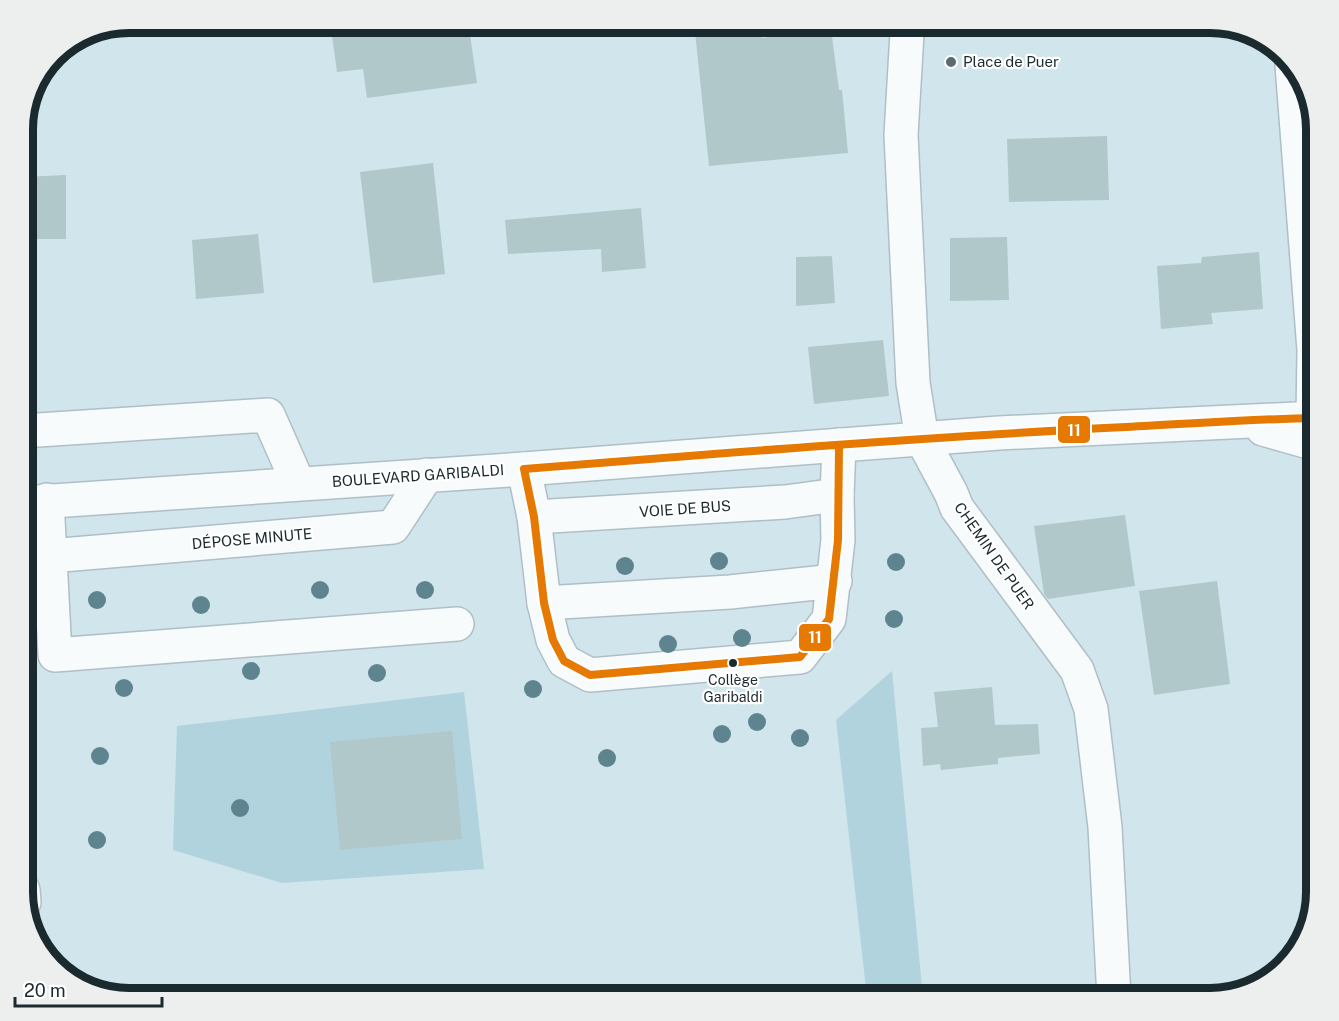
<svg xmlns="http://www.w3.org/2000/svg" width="1339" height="1021" font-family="'Public Sans',sans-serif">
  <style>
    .green { fill: #b1d3de }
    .building { fill: #b1c8ca }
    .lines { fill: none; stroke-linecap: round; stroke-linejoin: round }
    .minor-casing { stroke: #afbfc5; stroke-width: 36 }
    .major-casing { stroke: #afbfc5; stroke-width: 36 }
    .minor { stroke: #f8fbfc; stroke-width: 33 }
    .major { stroke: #f8fbfc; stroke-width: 33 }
    .bus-1-casing { stroke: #fff; stroke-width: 12 }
    .bus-1 { stroke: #e57902; stroke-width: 8 }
    .tree { fill: #5e8490 }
    .poi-dot { fill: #5a6b71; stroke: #fff; stroke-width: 2 }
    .bus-dot { fill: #1b2a2f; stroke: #fff; stroke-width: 2 }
    .labels { text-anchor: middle; stroke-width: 4.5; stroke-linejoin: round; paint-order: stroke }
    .bus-label { font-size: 14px; fill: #1b2a2f; stroke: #fff }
    .poi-label { font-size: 15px; fill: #1b2a2f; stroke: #fff; text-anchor: start }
    .street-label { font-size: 15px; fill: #1b2a2f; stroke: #fff }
    .rim { fill: none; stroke: #1b2a2f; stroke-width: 8 }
    .line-badge { stroke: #fff; stroke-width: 2 }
    .badge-label { font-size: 16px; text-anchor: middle; font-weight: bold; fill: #fff }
  </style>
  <rect width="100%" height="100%" fill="#d0e5ec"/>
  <!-- green -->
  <g class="green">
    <polygon points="892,671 923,998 867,998 836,720"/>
    <polygon points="464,692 484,869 282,883 173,850 177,726"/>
  </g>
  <!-- building -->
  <g class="building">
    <polygon points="694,22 760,22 762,38 831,29 839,90 842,90 848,153 709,166"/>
    <polygon points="396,27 397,31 421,27 422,34 469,28 477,83 367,98 363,69 337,72 332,36"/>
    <polygon points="1107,136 1109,200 1009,202 1007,139"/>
    <polygon points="433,163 445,274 373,283 360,172"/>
    <polygon points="66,175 66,239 23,239 23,177"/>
    <polygon points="641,208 646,268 602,272 601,249 508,254 505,220"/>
    <polygon points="258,234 264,293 196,299 192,240"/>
    <polygon points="1007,237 1009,300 950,301 950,238"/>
    <polygon points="1259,252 1263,309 1211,313 1213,324 1161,329 1157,266 1201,263 1202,257"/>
    <polygon points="832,256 835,303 796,306 796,257"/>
    <polygon points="883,340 889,396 814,404 808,347"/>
    <polygon points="1125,515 1135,586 1048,599 1044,594 1034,526"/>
    <polygon points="1217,581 1230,684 1154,695 1139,591"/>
    <polygon points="992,687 995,725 1038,724 1040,754 998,758 998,764 941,770 940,764 923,766 921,728 938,727 934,692"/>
    <polygon points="452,731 462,839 340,850 330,742"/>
  </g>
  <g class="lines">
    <!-- minor casing -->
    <g class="minor-casing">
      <g id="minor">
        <polyline points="907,33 901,135 913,383 922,439 951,493 957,508 1077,670 1091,709 1105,827 1114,998"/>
        <polyline points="1292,65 1314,350 1313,418"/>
        <polyline points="23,431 268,415 298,483"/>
        <polyline points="524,469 534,517 544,603 553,640 564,661 590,675 800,657 829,619 838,540 837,495 839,445"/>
        <polyline points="47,500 55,655 457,624"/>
        <polyline points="534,517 785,502 837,495"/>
        <polyline points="50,556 393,527 427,475"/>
        <polyline points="544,603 730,592 835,581"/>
        <polyline points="23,890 24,902"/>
      </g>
    </g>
    <!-- major casing -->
    <g class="major-casing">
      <g id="major">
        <polyline points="1263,429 1316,444"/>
        <polyline points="23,503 524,469 999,433 1316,418"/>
      </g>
    </g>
    <!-- minor -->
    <use href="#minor" class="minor"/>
    <!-- major -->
    <use href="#major" class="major"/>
    <!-- bus-1 casing -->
    <g class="bus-1-casing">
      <path id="bus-1" d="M839 445 838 540 829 619 800 657 590 675 564 661 553 640 544 603 534 517 524 469C724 453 925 437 1126 427 1189 424 1252 419 1316 418"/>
    </g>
    <!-- bus-1 -->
    <use href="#bus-1" class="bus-1"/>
  </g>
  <!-- trees -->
  <g class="tree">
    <circle cx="719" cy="561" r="9"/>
    <circle cx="896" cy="562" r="9"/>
    <circle cx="625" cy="566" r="9"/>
    <circle cx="320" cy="590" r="9"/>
    <circle cx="425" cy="590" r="9"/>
    <circle cx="97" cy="600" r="9"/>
    <circle cx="201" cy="605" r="9"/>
    <circle cx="894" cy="619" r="9"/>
    <circle cx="742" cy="638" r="9"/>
    <circle cx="668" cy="644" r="9"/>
    <circle cx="251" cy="671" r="9"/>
    <circle cx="377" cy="673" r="9"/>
    <circle cx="124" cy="688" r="9"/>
    <circle cx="533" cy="689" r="9"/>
    <circle cx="757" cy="722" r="9"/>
    <circle cx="722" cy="734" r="9"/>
    <circle cx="800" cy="738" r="9"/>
    <circle cx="100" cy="756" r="9"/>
    <circle cx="607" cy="758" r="9"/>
    <circle cx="240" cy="808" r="9"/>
    <circle cx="97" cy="840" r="9"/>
  </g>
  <!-- markers -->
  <circle class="poi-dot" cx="951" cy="62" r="6"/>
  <circle class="bus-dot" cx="733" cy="663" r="5"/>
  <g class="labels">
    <!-- bus labels -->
    <g class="bus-label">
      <text x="733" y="685">Collège<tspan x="733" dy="17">Garibaldi</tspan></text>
    </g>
    <!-- poi labels -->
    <g class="poi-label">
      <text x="963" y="67">Place de Puer</text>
    </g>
    <!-- street labels -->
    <g class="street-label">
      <text transform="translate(418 476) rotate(-4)" y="5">BOULEVARD GARIBALDI</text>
      <text transform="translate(685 509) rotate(-4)" y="5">VOIE DE BUS</text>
      <text transform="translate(252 539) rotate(-5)" y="5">DÉPOSE MINUTE</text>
      <text transform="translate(994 556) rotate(55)" y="5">CHEMIN DE PUER</text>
    </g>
  </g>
  <!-- crop -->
  <path d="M0 0H1339V1021H0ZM129 33H1210A96 96 0 0 1 1306 129V892A96 96 0 0 1 1210 988H129A96 96 0 0 1 33 892V129A96 96 0 0 1 129 33Z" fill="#edeeee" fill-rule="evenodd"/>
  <path class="rim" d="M129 33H1210A96 96 0 0 1 1306 129V892A96 96 0 0 1 1210 988H129A96 96 0 0 1 33 892V129A96 96 0 0 1 129 33Z"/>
  <g class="line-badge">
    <rect x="1057" y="415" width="34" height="29" rx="6" fill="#e57902"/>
    <rect x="798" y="623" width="34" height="29" rx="6" fill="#e57902"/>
  </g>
  <g class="badge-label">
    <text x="1074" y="436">11</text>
    <text x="815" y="643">11</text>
  </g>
  <!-- scale -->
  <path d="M15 997v9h147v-9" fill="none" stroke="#1b2a2f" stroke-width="3"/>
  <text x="24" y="997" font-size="18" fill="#1b2a2f" stroke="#ffffff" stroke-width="4.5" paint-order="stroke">20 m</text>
</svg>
